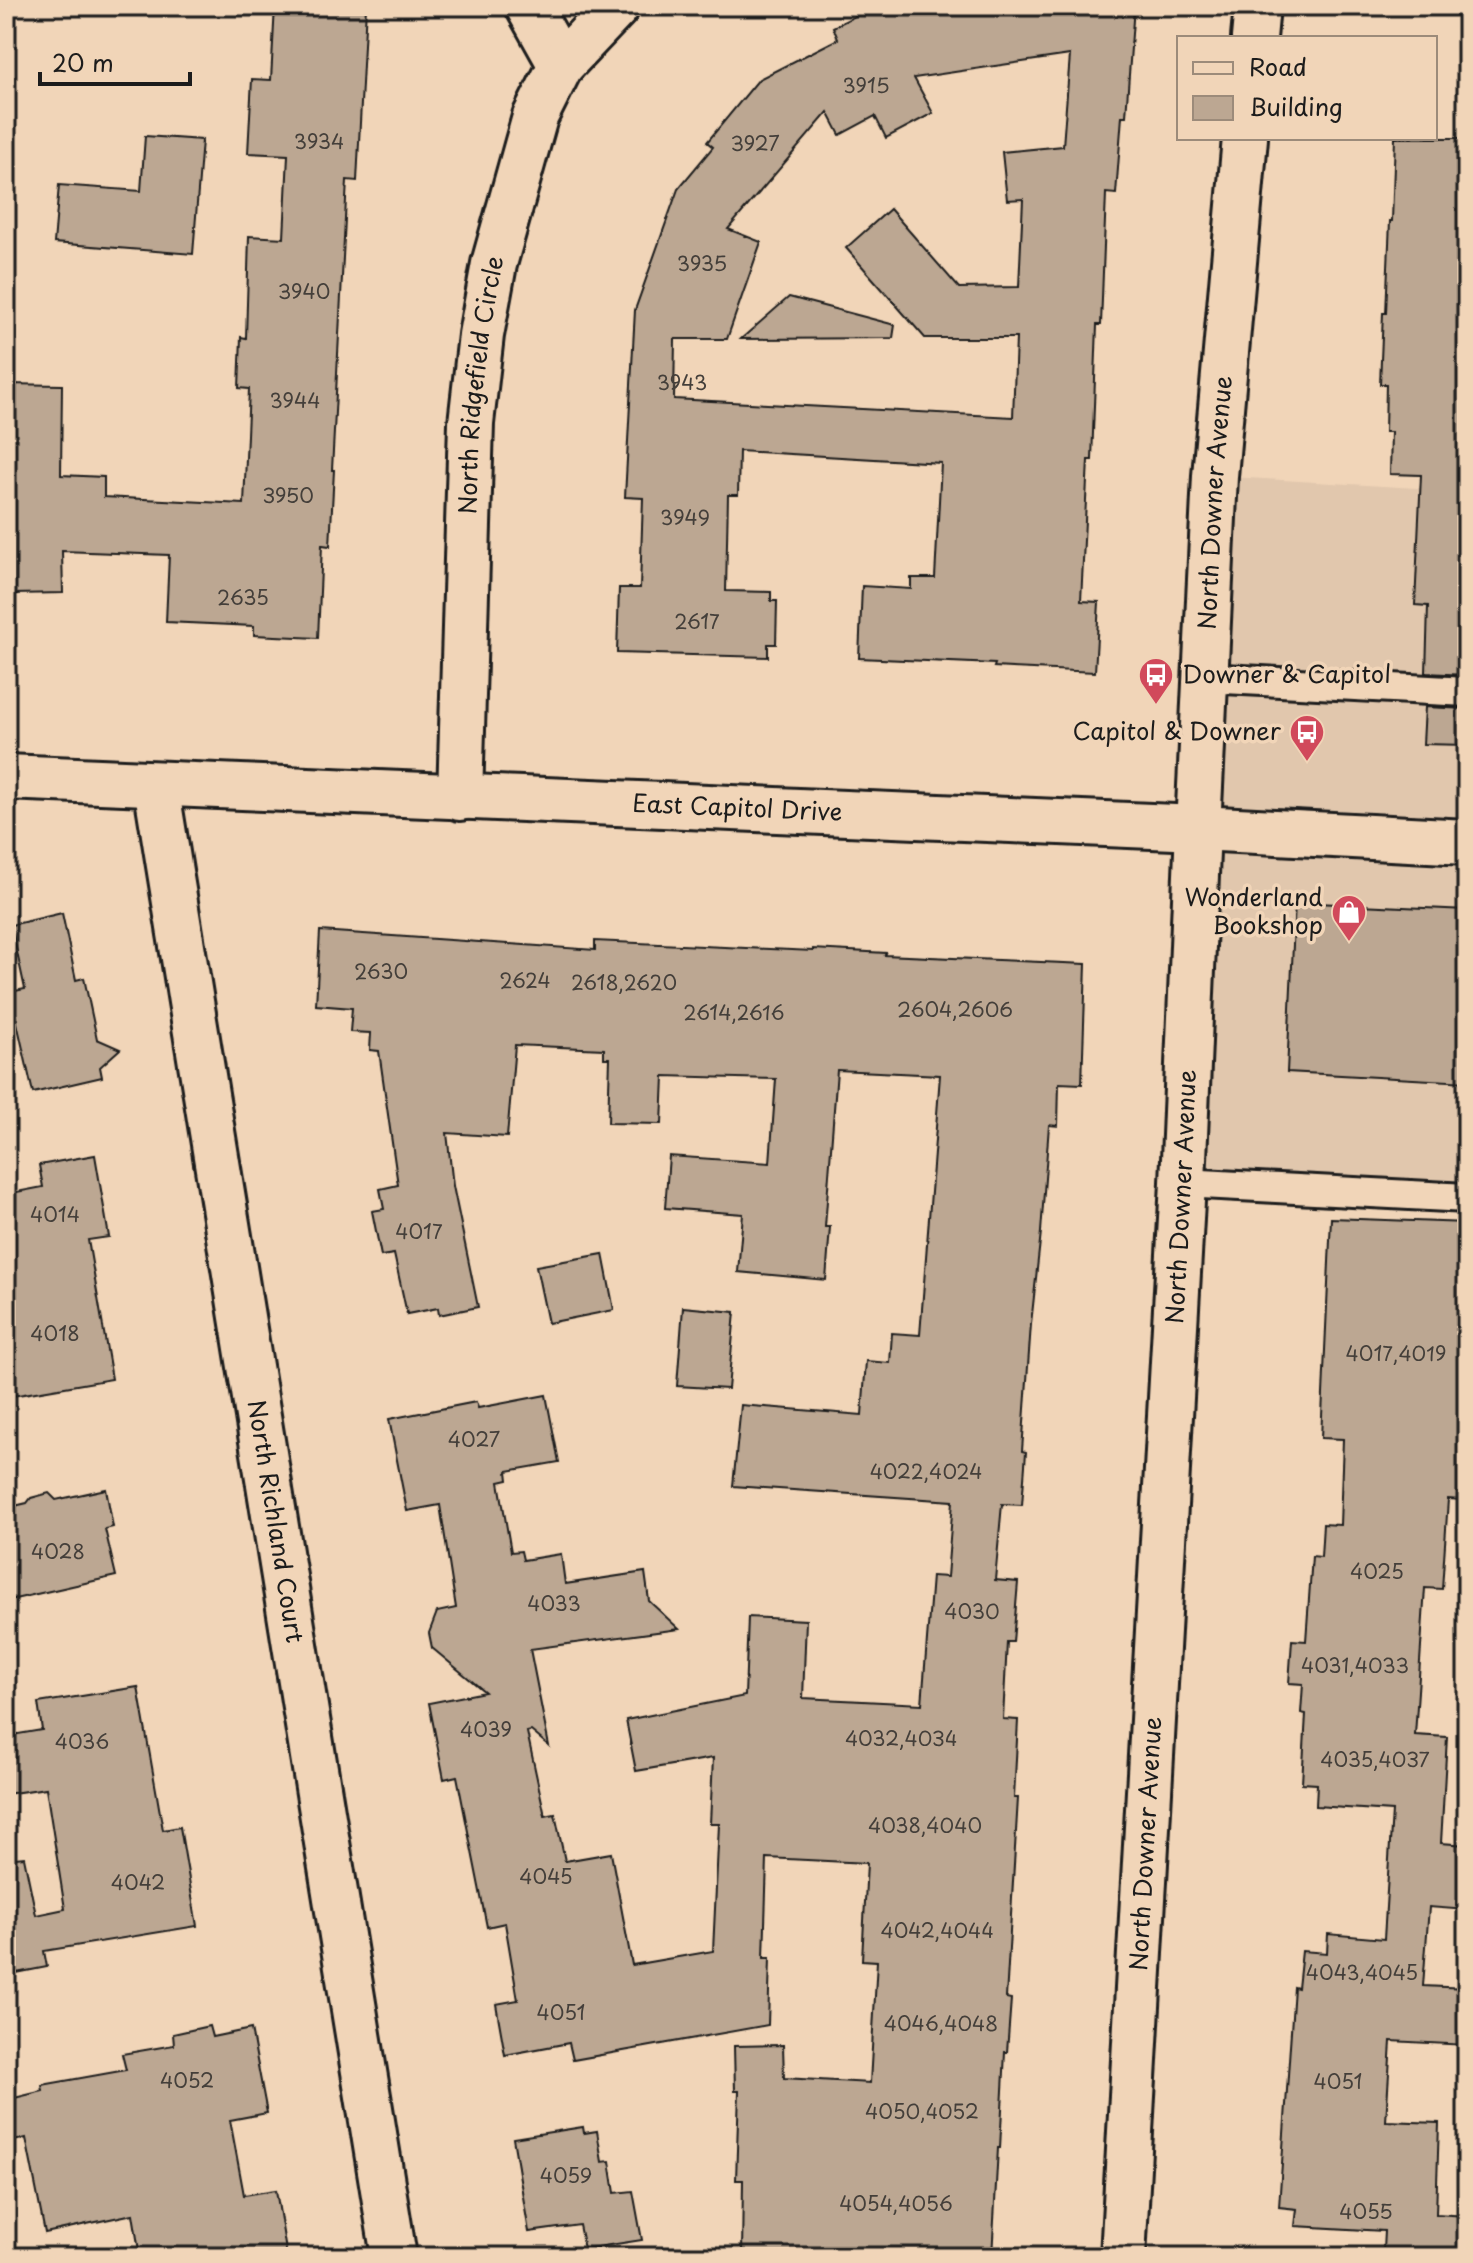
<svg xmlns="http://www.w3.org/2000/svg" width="1473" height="2263" font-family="'Playpen Sans',sans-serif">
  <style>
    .built { fill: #e1c7ad }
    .building { fill: #bca792; stroke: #1c1c1c; stroke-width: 2; fill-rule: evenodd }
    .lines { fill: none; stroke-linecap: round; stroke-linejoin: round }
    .lane-casing { stroke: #1c1c1c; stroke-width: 34 }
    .street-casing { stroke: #1c1c1c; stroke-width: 50 }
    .secondary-casing { stroke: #1c1c1c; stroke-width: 50 }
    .primary-casing { stroke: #1c1c1c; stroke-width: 50 }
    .lane { stroke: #f1d5b8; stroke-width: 28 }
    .street { stroke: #f1d5b8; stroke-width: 44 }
    .secondary { stroke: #f1d5b8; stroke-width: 44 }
    .primary { stroke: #f1d5b8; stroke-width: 44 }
    .labels { text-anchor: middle; stroke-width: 7; stroke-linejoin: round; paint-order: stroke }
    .number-label { font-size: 20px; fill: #443f3a }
    .street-label { font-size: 24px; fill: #1c1c1c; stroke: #f1d5b8 }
    .poi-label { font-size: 24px; fill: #1c1c1c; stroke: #f1d5b8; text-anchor: end }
  </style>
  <rect width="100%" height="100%" fill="#f1d5b8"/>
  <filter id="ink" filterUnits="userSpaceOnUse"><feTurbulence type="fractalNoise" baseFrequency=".0125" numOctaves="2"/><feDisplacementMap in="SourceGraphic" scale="16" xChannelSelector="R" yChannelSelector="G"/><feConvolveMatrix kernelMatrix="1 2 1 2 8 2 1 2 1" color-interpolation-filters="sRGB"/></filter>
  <g filter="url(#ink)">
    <!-- built -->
    <polygon class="built" points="1215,476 1467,491 1467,1198 1183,1183"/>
    <!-- building -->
    <g class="building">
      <polygon points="275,6 366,6 357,181 347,180 332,470 334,470 330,546 322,545 318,638 254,635 254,626 166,622 169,555 62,551 63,593 13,594 12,504 6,504 6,384 62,385 61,475 104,477 104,497 244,504 249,389 239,388 241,337 246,338 249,236 284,238 288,155 248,153 252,79 271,80"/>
      <path d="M875 6H1134L1126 116H1122L1116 194 1106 193 1101 325H1097L1092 460H1088L1081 601 1099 602 1095 672 994 667 995 664 859 658 862 586 911 589V578H935L941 463 739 451 738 495H728L726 591 771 592V601H777L776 644H768V657L617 653 619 588H640L643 498 625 497 635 310 678 189 713 147 707 142 759 79 838 39 833 27ZM1070 55 1063 146 1002 152 1007 200 1023 199 1019 287 959 288 890 209 846 248 925 338H1016L1013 417 674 399 675 339H727L761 242 728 229 828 112 840 135 875 116 886 138 933 113 914 78Z"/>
      <polygon points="145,136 202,140 193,254 54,243 59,185 141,191"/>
      <polygon points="1395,138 1467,138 1467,675 1426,673 1428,606 1415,605 1421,475 1390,474 1391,432 1385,432 1386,384 1380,384 1383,313 1386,313 1390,221 1392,221"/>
      <polygon points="789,297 895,325 893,338 741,339"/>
      <polygon points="1425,707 1467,709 1467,745 1423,744"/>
      <polygon points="1295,902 1467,910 1467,1082 1287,1072"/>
      <polygon points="62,913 76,980 84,978 97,1039 120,1049 100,1067 102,1077 33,1093 10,992 25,989 11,925"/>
      <polygon points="320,931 595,950 595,941 813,951 813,949 886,953 885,955 1086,964 1082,1084 1059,1083 1058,1126 1049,1125 1041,1232 1031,1324 1022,1451 1026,1452 1022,1505 1002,1504 995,1580 1018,1582 1013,1642 1007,1642 1003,1719 1018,1720 1014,1798 1018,1798 1006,1998 1011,1999 1007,2052 1005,2052 1000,2148 998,2148 992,2257 742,2257 743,2180 736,2180 739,2091 735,2091 734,2046 783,2045 784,2078 870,2083 877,1961 862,1960 867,1863 767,1858 764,1958 770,1958 768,2025 573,2060 569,2043 505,2055 496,2004 518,2000 505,1923 487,1927 457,1776 444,1779 429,1703 485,1692 432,1648 429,1633 437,1612 456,1608 440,1505 407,1511 389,1419 476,1402 478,1408 546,1395 559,1462 507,1471 508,1480 499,1482 511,1552 521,1551 523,1560 561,1554 565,1584 645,1572 649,1601 679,1629 530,1649 549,1746 531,1731 527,1732 545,1816 555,1814 565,1861 611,1853 632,1965 713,1951 719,1824 710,1824 713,1758 636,1771 626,1720 745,1696 748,1617 806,1620 803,1698 922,1704 932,1576 947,1577 953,1501 733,1486 741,1405 862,1415 866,1361 890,1363 892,1333 920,1335 940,1075 837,1070 825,1227 830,1227 826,1280 738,1272 743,1214 665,1208 669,1156 770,1163 776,1079 664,1076 662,1124 608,1123 610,1058 604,1058 604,1049 515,1045 507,1137 447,1133 453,1186 478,1307 439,1315 438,1308 407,1314 394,1254 381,1256 372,1211 384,1209 380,1189 398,1185 379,1051 370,1050 371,1033 350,1032 352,1008 316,1005"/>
      <polygon points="95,1155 109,1237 88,1240 112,1379 6,1397 6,1194 43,1187 39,1165"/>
      <polygon points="1331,1218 1467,1223 1467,1460 1463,1459 1462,1500 1448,1499 1442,1589 1425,1588 1415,1735 1447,1737 1441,1843 1467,1845 1467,1910 1429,1907 1423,1986 1467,1988 1467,2045 1391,2041 1386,2121 1439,2123 1436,2214 1467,2216 1467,2256 1383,2250 1384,2231 1295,2226 1297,2209 1279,2207 1294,1987 1298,1988 1302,1951 1327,1953 1328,1934 1384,1939 1392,1811 1316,1806 1317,1784 1302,1783 1306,1714 1301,1713 1303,1684 1289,1683 1292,1640 1306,1641 1312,1556 1321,1557 1323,1524 1340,1525 1343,1439 1321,1438"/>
      <polygon points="603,1254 614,1310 548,1323 536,1266"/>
      <polygon points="683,1307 735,1312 728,1389 677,1386"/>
      <polygon points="106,1489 113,1527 105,1529 116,1576 6,1601 6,1508 27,1503 31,1498 49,1493 56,1500"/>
      <polygon points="138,1687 163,1830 180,1827 197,1926 44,1951 47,1967 6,1975 6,1859 24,1857 36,1915 65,1909 46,1788 6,1794 6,1736 42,1730 38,1703"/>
      <polygon points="209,2026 212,2037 251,2029 267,2113 230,2120 244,2195 276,2190 287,2257 140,2257 133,2214 45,2233 26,2138 6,2143 6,2100 43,2091 42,2085 126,2070 122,2054 174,2045 173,2034"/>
      <polygon points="583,2127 584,2133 597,2131 602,2162 610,2161 615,2193 633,2191 642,2240 584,2249 579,2225 529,2232 513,2138"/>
    </g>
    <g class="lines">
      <!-- lane casing -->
      <g class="lane-casing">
        <g id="lane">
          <polyline points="1205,678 1467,692"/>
          <polyline points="1183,1183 1467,1198"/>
        </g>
      </g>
      <!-- street casing -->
      <g class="street-casing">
        <g id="street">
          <polyline points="528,6 561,65"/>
          <path id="s1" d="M156 785 394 2257"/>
          <path id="s2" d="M460 798 471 423 481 335 494 264 535 117 561 65 617 6"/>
          <path id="s3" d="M1123 2257 1183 1183 1198 828"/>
        </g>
      </g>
      <!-- secondary casing -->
      <g class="secondary-casing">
        <g id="secondary">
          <polyline points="1254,38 1257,6"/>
          <path id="s4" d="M1198 828 1215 476 1245 138"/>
        </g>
      </g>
      <!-- primary casing -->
      <g class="primary-casing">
        <g id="primary">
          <path id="s5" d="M6 777 1198 828 1467 842"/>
        </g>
      </g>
      <!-- lane -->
      <use href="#lane" class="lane"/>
      <!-- street -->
      <use href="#street" class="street"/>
      <!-- secondary -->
      <use href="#secondary" class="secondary"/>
      <!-- primary -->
      <use href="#primary" class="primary"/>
    </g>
  </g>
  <!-- icons -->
  <defs>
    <g id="bus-pin" transform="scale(1.8)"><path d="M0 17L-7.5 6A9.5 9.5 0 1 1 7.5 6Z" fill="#d1495b" stroke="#f1d5b8"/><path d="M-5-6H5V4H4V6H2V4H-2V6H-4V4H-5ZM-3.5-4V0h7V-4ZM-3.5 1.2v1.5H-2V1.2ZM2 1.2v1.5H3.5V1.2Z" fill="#fff"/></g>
    <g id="shop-pin" transform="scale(1.8)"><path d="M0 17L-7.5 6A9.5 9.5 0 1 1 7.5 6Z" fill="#d1495b" stroke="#f1d5b8"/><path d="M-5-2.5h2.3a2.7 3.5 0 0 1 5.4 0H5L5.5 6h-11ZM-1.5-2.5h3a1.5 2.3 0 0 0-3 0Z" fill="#fff"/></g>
  </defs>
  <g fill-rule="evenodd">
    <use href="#bus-pin" x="1156" y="675"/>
    <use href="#bus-pin" x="1307" y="732"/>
    <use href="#shop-pin" x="1349" y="912"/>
  </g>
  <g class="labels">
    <!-- number labels -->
    <g class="number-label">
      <text x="866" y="93">3915</text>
      <text x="319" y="149">3934</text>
      <text x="755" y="151">3927</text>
      <text x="702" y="271">3935</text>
      <text x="304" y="299">3940</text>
      <text x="682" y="390">3943</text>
      <text x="295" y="408">3944</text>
      <text x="288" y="503">3950</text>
      <text x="685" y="525">3949</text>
      <text x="243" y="605">2635</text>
      <text x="697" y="629">2617</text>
      <text x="381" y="979">2630</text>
      <text x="525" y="988">2624</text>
      <text x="624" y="990">2618,2620</text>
      <text x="955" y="1017">2604,2606</text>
      <text x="734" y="1020">2614,2616</text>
      <text x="55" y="1222">4014</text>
      <text x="419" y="1239">4017</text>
      <text x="55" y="1341">4018</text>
      <text x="1396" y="1361">4017,4019</text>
      <text x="474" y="1447">4027</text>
      <text x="926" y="1479">4022,4024</text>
      <text x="58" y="1559">4028</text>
      <text x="1377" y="1579">4025</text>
      <text x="554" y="1611">4033</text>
      <text x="972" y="1619">4030</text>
      <text x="1355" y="1673">4031,4033</text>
      <text x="486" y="1737">4039</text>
      <text x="901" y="1746">4032,4034</text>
      <text x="82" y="1749">4036</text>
      <text x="1375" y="1767">4035,4037</text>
      <text x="925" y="1833">4038,4040</text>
      <text x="546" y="1884">4045</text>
      <text x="138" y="1890">4042</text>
      <text x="937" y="1938">4042,4044</text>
      <text x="1362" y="1980">4043,4045</text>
      <text x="561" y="2020">4051</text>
      <text x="941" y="2031">4046,4048</text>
      <text x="187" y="2088">4052</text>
      <text x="1338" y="2089">4051</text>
      <text x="922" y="2119">4050,4052</text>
      <text x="566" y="2183">4059</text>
      <text x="896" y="2211">4054,4056</text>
      <text x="1366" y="2219">4055</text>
    </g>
    <!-- street labels -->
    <g class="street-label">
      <text dy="8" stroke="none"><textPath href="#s2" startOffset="414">North Ridgefield Circle</textPath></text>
      <text dy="8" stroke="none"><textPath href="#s4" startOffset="326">North Downer Avenue</textPath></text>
      <text dy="8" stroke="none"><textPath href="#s5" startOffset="732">East Capitol Drive</textPath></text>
      <text dy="8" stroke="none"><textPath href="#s3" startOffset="1062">North Downer Avenue</textPath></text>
      <text dy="8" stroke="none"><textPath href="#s1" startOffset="746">North Richland Court</textPath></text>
      <text dy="8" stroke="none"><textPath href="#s3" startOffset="414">North Downer Avenue</textPath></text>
    </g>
    <!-- poi labels -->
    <g class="poi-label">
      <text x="1182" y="683" text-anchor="start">Downer &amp; Capitol</text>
      <text x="1281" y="740">Capitol &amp; Downer</text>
      <text x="1323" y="906">Wonderland<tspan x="1323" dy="28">Bookshop</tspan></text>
    </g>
  </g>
  <!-- margin -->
  <rect width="1473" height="2263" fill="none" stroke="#f1d5b8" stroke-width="32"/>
  <rect x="16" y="16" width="1441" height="2231" fill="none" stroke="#1c1c1c" stroke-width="3" filter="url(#ink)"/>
  <!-- legend -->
  <rect x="1177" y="36" width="260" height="104" fill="#f1d5b8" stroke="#9c8b7a" stroke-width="2"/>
  <rect x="1193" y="62" width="40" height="12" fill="#f1d5b8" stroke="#9c8b7a" stroke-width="2"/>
  <text x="1249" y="76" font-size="24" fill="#1c1c1c">Road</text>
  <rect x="1193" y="96" width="40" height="24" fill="#bca792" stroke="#9c8b7a" stroke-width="2"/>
  <text x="1249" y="116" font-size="24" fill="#1c1c1c">Building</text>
  <!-- scale -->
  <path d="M40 72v12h150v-12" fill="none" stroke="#1c1c1c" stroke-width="4"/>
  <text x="52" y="72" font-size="24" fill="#1c1c1c" stroke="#f1d5b8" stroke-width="6" paint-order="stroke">20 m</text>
</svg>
